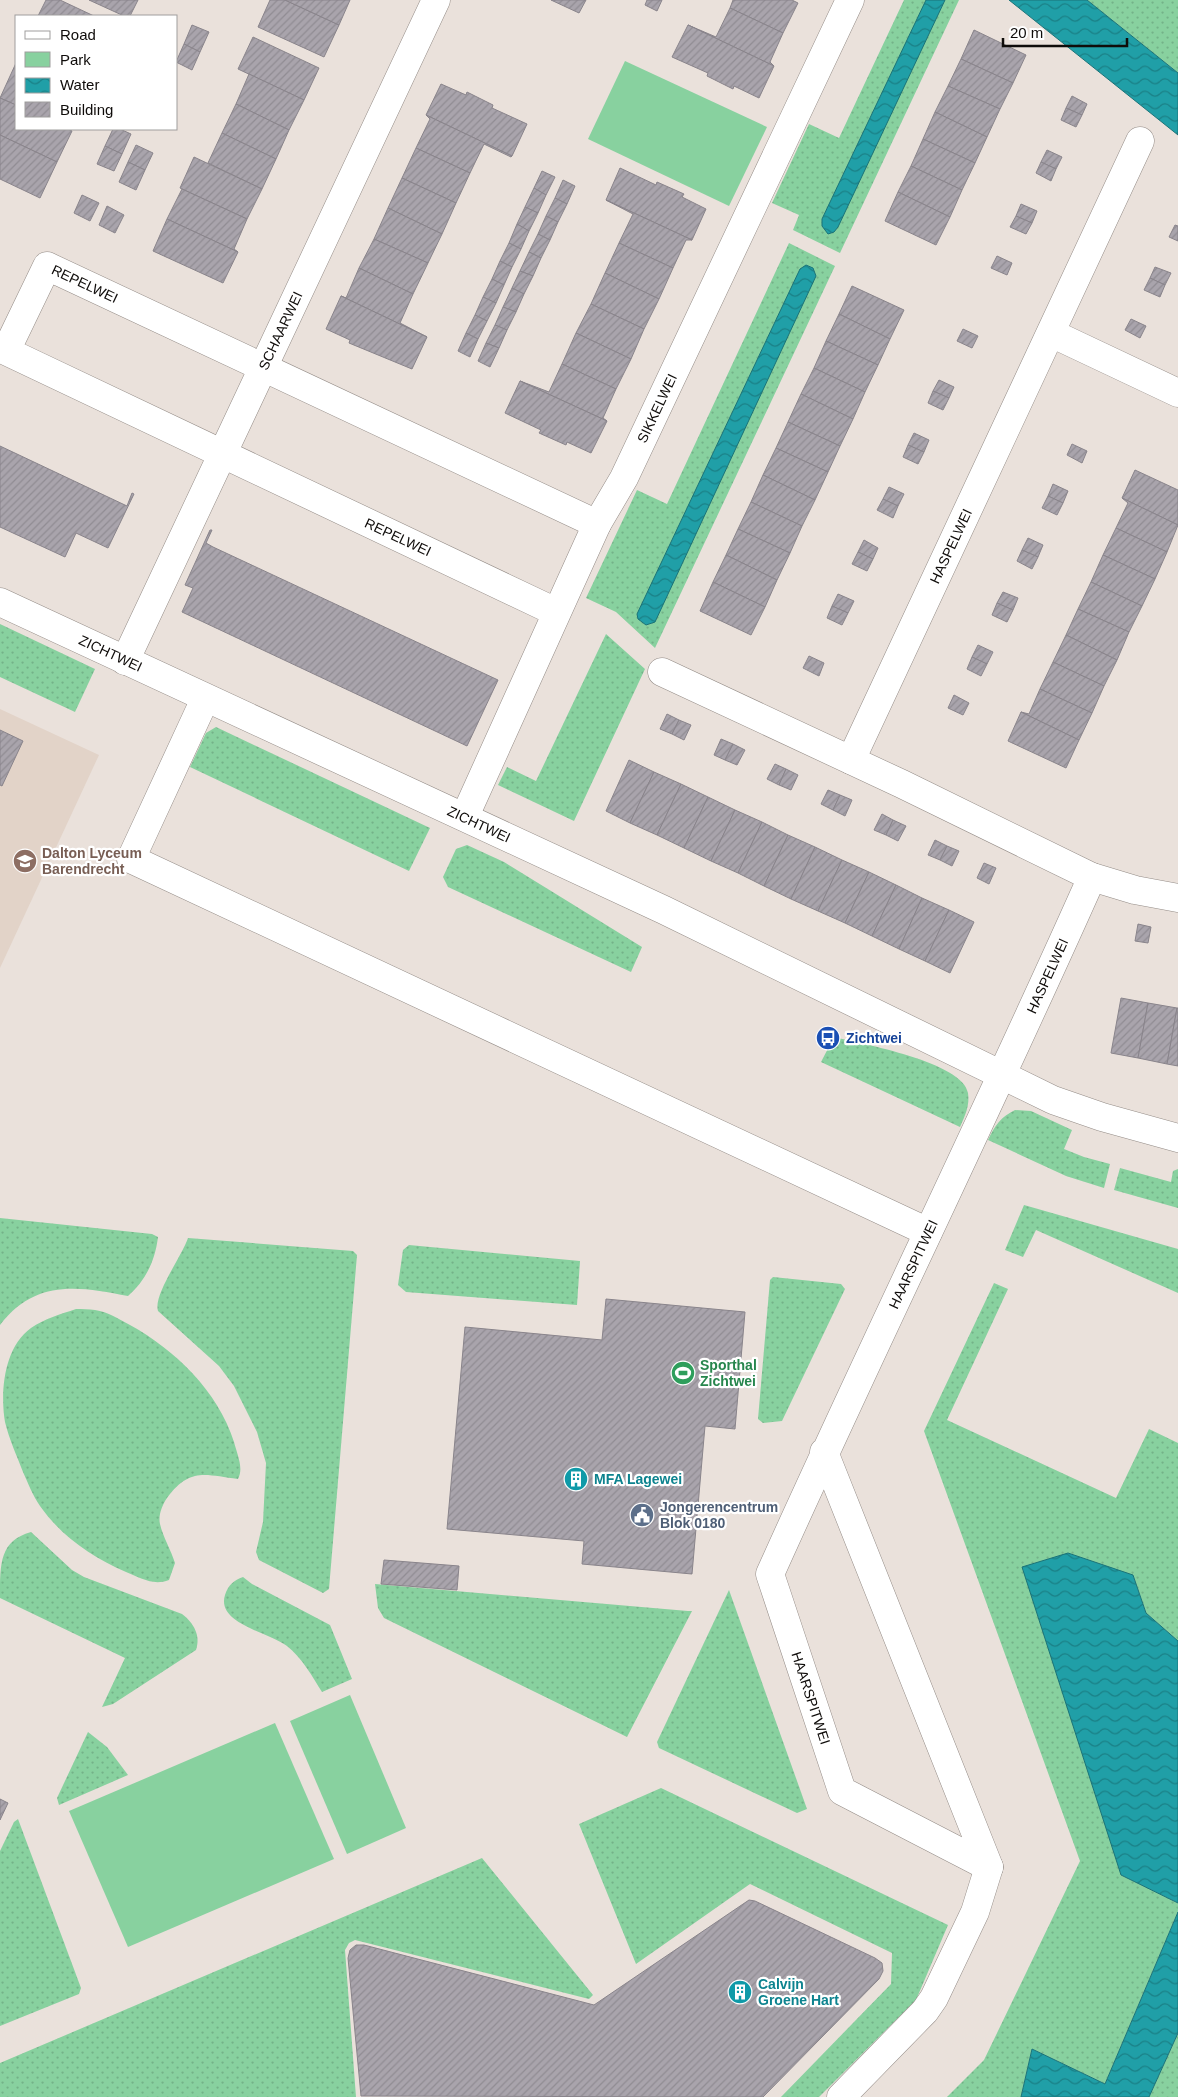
<svg xmlns="http://www.w3.org/2000/svg" width="1178" height="2097" font-family="Arial,sans-serif">
  <style>
    .built { fill: #e2d3c8 }
    .grass { fill: url(#grass-dots) }
    .park { fill: #88d19f }
    .water { fill: url(#water-waves); stroke: #1b7378 }
    .building { fill: url(#building-hatch); stroke: #89848b }
    .lines { fill: none; stroke-linecap: round; stroke-linejoin: round }
    .minor-casing { stroke: #948c87; stroke-width: 29 }
    .minor { stroke: #fff; stroke-width: 28 }
    .labels { text-anchor: middle; stroke-width: 4.5; stroke-linejoin: round; paint-order: stroke }
    .street-label { font-size: 14px; fill: #0f0c0a; stroke: #fff }
    .education-label { font-size: 14px; font-weight: bold; fill: #785e54; stroke: #fff; text-anchor: start }
    .transit-label { font-size: 14px; font-weight: bold; fill: #164399; stroke: #fff; text-anchor: start }
    .leisure-label { font-size: 14px; font-weight: bold; fill: #27864d; stroke: #fff; text-anchor: start }
    .culture-label { font-size: 14px; font-weight: bold; fill: #0d838f; stroke: #fff; text-anchor: start }
    .service-label { font-size: 14px; font-weight: bold; fill: #4e5e75; stroke: #fff; text-anchor: start }
  </style>
  <defs>
    <pattern id="grass-dots" width="8" height="8" patternUnits="userSpaceOnUse" patternTransform="scale(1.25)"><rect width="8" height="8" fill="#88d19f"/><path d="M2 2h.1M6 6h.1" fill="none" stroke="#74b288" stroke-width="1.8" stroke-linecap="round"/></pattern>
    <pattern id="water-waves" width="16" height="10" patternUnits="userSpaceOnUse" patternTransform="scale(1.25)"><rect width="16" height="10" fill="#209fa7"/><path d="M0 5q4-4 8 0t8 0" fill="none" stroke="#1a8086"/></pattern>
    <pattern id="building-hatch" width="6" height="6" patternUnits="userSpaceOnUse" patternTransform="scale(1.25)"><rect width="6" height="6" fill="#a9a4ac"/><path d="M-1 1l2-2M0 6l6-6M5 7l2-2" fill="none" stroke="#908c93"/></pattern>
  </defs>
  <rect width="100%" height="100%" fill="#eae1db"/>
  <!-- built -->
  <polygon class="built" points="0,709 99,755 0,968"/>
  <!-- grass -->
  <g class="grass">
    <polygon points="904,0 959,0 840,253 793,230 799,215 772,203 809,124 839,138"/>
    <polygon points="1087,0 1178,0 1178,73"/>
    <polygon points="789,243 835,266 655,648 616,612 586,598 637,490 667,504"/>
    <polygon points="0,624 95,669 75,712 0,677"/>
    <polygon points="606,634 645,669 574,821 498,785 507,767 536,781"/>
    <polygon points="216,727 430,828 409,871 190,767 206,733"/>
    <polygon points="467,845 504,862 642,947 631,972 448,887 443,877 456,849"/>
    <path d="M834 1037C862 1044 963 1062 968 1093 970 1105 965 1116 960 1127L821 1062Z"/>
    <path d="M1015 1110 1031 1111 1072 1130 1064 1149 1084 1157 1110 1164 1104 1188 1066 1176 988 1140C995 1125 1001 1117 1015 1110Z"/>
    <polygon points="1120,1168 1171,1182 1173,1171 1178,1169 1178,1208 1114,1190"/>
    <polygon points="1024,1205 1178,1249 1178,1293 1036,1230 1023,1257 1005,1250"/>
    <path d="M0 1218 152 1234 158 1237C155 1261 146 1280 128 1296 78 1286 35 1279 0 1325Z"/>
    <path d="M188 1238 353 1251 357 1255 329 1589 323 1593 259 1560 256 1552 263 1522 266 1463 257 1432 234 1386 219 1366 158 1311C153 1295 182 1256 188 1238Z"/>
    <polygon points="409,1245 580,1261 577,1305 406,1292 398,1285 403,1250"/>
    <polygon points="773,1277 841,1284 845,1289 782,1421 763,1423 758,1419 770,1280"/>
    <polygon points="994,1283 1008,1289 947,1420 1116,1498 1149,1429 1178,1443 1178,1641 1146,1613 1133,1575 1121,1875 1178,1903 1178,1912 1105,2084 1032,2049 1021,2097 947,2097 984,2060 1080,1861 924,1431"/>
    <path d="M76 1309C82 1309 89 1309 95 1310 108 1312 119 1319 130 1325 175 1350 218 1391 234 1442 237 1454 244 1468 238 1479 205 1475 190 1467 167 1498 162 1505 158 1516 160 1524 163 1537 171 1550 175 1563L169 1580C153 1586 141 1578 126 1572 92 1557 62 1537 40 1506 33 1496 28 1483 23 1472 17 1456 9 1439 5 1422 0 1392 4 1347 31 1328 44 1319 61 1314 76 1309Z"/>
    <path d="M31 1532 72 1570 84 1577 182 1614C194 1623 201 1636 196 1650L113 1704 102 1707 125 1658 0 1598C0 1562 0 1541 31 1532Z"/>
    <path d="M243 1577 252 1584 330 1625 352 1679 322 1692C312 1676 302 1658 287 1646 269 1632 216 1624 225 1595 228 1585 234 1580 243 1577Z"/>
    <polygon points="375,1584 688,1611 692,1611 627,1737 384,1618 378,1608"/>
    <polygon points="729,1590 807,1809 797,1813 659,1748 657,1742"/>
    <polygon points="88,1732 107,1747 128,1775 59,1805 57,1798"/>
    <polygon points="661,1788 948,1925 916,2000 819,2097 781,2097 891,1984 892,1953 750,1884 636,1964 579,1824"/>
    <polygon points="18,1819 81,1988 79,1994 0,2026 0,1851 14,1822"/>
    <polygon points="482,1858 593,1995 589,1999 355,1940 349,1943 345,1950 356,2097 0,2097 0,2063"/>
    <polygon points="1178,2033 1178,2097 1149,2097"/>
  </g>
  <!-- park -->
  <g class="park">
    <polygon points="625,61 767,127 729,206 588,139"/>
    <polygon points="350,1695 406,1828 347,1854 290,1721"/>
    <polygon points="275,1723 334,1859 128,1947 69,1811"/>
  </g>
  <!-- water -->
  <g class="water">
    <polygon points="926,0 945,0 838,227 834,232 828,234 822,226 822,219"/>
    <polygon points="1009,0 1087,0 1178,73 1178,135"/>
    <polygon points="806,265 813,268 816,276 655,622 646,625 638,619 637,614 800,269"/>
    <polygon points="1068,1553 1133,1575 1146,1613 1178,1641 1178,1903 1121,1875 1022,1567"/>
    <polygon points="1178,1912 1178,2033 1149,2097 1021,2097 1032,2049 1105,2084"/>
  </g>
  <!-- building -->
  <g class="building">
    <polygon points="46,0 60,0 94,16 38,16"/>
    <polygon points="89,0 138,0 130,16 124,16"/>
    <polygon points="270,0 285,0 339,25 324,57 258,27"/>
    <polygon points="285,0 350,0 339,25"/>
    <polygon points="551,0 586,0 579,13"/>
    <polygon points="647,0 662,0 657,11 645,5"/>
    <polygon points="733,0 792,0 798,3 783,33 730,8"/>
    <polygon points="730,8 783,33 770,62 774,66 688,25 716,37"/>
    <polygon points="192,25 209,32 200,52 184,44"/>
    <polygon points="688,25 774,66 759,98 734,86 733,89 707,76 708,73 672,57"/>
    <polygon points="974,30 1026,55 1013,83 961,59"/>
    <polygon points="253,37 319,68 304,100 238,69"/>
    <polygon points="184,44 200,52 192,70 176,62"/>
    <polygon points="961,59 1013,83 1000,109 948,86"/>
    <polygon points="16,63 16,105 0,98"/>
    <polygon points="249,74 304,100 289,130 236,104"/>
    <polygon points="441,84 466,95 467,92 493,105 492,108 527,124 512,156 426,115"/>
    <polygon points="948,86 1000,109 987,137 935,112"/>
    <polygon points="1072,96 1087,104 1082,115 1066,108"/>
    <polygon points="0,98 16,105 16,129 68,129 72,131 57,162 0,135"/>
    <polygon points="236,104 289,130 276,159 222,133"/>
    <polygon points="1066,108 1082,115 1076,127 1061,120"/>
    <polygon points="935,112 987,137 975,163 923,139"/>
    <polygon points="426,115 512,156 511,157 484,144 470,173 416,148 430,119"/>
    <polygon points="113,129 120,129 131,134 122,154 105,146"/>
    <polygon points="222,133 276,159 262,189 208,163"/>
    <polygon points="0,135 57,162 40,198 0,179"/>
    <polygon points="923,139 975,163 962,190 911,166"/>
    <polygon points="136,145 153,153 145,170 128,162"/>
    <polygon points="105,146 122,154 114,171 97,164"/>
    <polygon points="416,148 470,173 456,203 402,178"/>
    <polygon points="1047,150 1062,157 1056,169 1041,162"/>
    <polygon points="194,157 262,189 247,219 180,188"/>
    <polygon points="128,162 145,170 136,190 119,182"/>
    <polygon points="1041,162 1056,169 1051,181 1036,173"/>
    <polygon points="911,166 962,190 950,217 898,192"/>
    <polygon points="620,168 656,185 657,182 684,194 682,197 706,209 692,240 606,200"/>
    <polygon points="542,171 555,177 546,195 534,188"/>
    <polygon points="402,178 456,203 442,234 388,208"/>
    <polygon points="563,180 575,186 567,204 555,198"/>
    <polygon points="534,188 546,195 538,213 525,207"/>
    <polygon points="182,189 247,219 234,249 238,252 167,219"/>
    <polygon points="898,192 950,217 936,245 885,221"/>
    <polygon points="82,195 99,203 90,221 74,213"/>
    <polygon points="555,198 567,204 558,222 546,216"/>
    <polygon points="606,200 692,240 686,240 673,268 619,243 633,214"/>
    <polygon points="1021,204 1037,211 1032,223 1016,216"/>
    <polygon points="107,206 124,215 115,233 99,225"/>
    <polygon points="525,207 538,213 529,231 517,224"/>
    <polygon points="388,208 442,234 428,263 374,239"/>
    <polygon points="546,216 558,222 550,240 538,234"/>
    <polygon points="1016,216 1032,223 1026,234 1010,227"/>
    <polygon points="167,219 238,252 223,283 153,251"/>
    <polygon points="517,224 529,231 521,249 509,243"/>
    <polygon points="1175,225 1178,226 1178,241 1169,237"/>
    <polygon points="538,234 550,240 541,258 529,252"/>
    <polygon points="374,239 428,263 413,294 359,268"/>
    <polygon points="509,243 521,249 512,267 500,261"/>
    <polygon points="619,243 673,268 659,299 605,273"/>
    <polygon points="529,252 541,258 533,276 520,271"/>
    <polygon points="997,256 1012,263 1007,275 991,268"/>
    <polygon points="500,261 512,267 504,285 492,279"/>
    <polygon points="1155,267 1171,273 1165,285 1150,278"/>
    <polygon points="359,268 413,294 400,323 427,337 341,296 346,298"/>
    <polygon points="520,271 533,276 524,294 512,288"/>
    <polygon points="605,273 659,299 644,329 591,304"/>
    <polygon points="1150,278 1165,285 1160,297 1144,290"/>
    <polygon points="492,279 504,285 496,303 483,297"/>
    <polygon points="852,286 904,310 890,339 839,314"/>
    <polygon points="512,288 524,294 516,312 503,307"/>
    <polygon points="341,296 427,337 412,369 349,343 350,340 326,329"/>
    <polygon points="483,297 496,303 487,321 475,315"/>
    <polygon points="591,304 644,329 631,359 576,333"/>
    <polygon points="503,307 516,312 507,330 495,325"/>
    <polygon points="839,314 890,339 878,365 826,341"/>
    <polygon points="475,315 487,321 478,339 466,333"/>
    <polygon points="1131,319 1146,326 1140,338 1125,330"/>
    <polygon points="495,325 507,330 499,348 486,343"/>
    <polygon points="963,329 978,336 972,348 957,341"/>
    <polygon points="466,333 478,339 470,357 458,351"/>
    <polygon points="576,333 631,359 616,389 562,364"/>
    <polygon points="826,341 878,365 865,392 814,368"/>
    <polygon points="486,343 499,348 490,367 478,361"/>
    <polygon points="562,364 616,389 603,418 607,421 520,381 549,392"/>
    <polygon points="814,368 865,392 853,419 801,394"/>
    <polygon points="939,380 954,387 949,398 933,391"/>
    <polygon points="520,381 607,421 591,453 567,442 566,445 539,433 541,430 505,413"/>
    <polygon points="933,391 949,398 943,410 928,403"/>
    <polygon points="801,394 853,419 840,446 788,422"/>
    <polygon points="788,422 840,446 828,472 776,448"/>
    <polygon points="914,433 929,440 924,452 908,445"/>
    <polygon points="1072,444 1087,451 1082,463 1067,455"/>
    <polygon points="908,445 924,452 918,464 903,457"/>
    <polygon points="0,446 127,506 132,493 134,494 108,548 76,533 65,557 0,527"/>
    <polygon points="776,448 828,472 815,500 763,475"/>
    <polygon points="1135,470 1178,490 1178,525 1122,498"/>
    <polygon points="763,475 815,500 802,526 751,502"/>
    <polygon points="1053,484 1068,491 1063,503 1048,496"/>
    <polygon points="889,487 904,494 898,506 883,499"/>
    <polygon points="1048,496 1063,503 1057,515 1042,508"/>
    <polygon points="1122,498 1178,525 1167,552 1116,528 1128,503"/>
    <polygon points="883,499 898,506 893,518 877,510"/>
    <polygon points="751,502 802,526 790,553 738,529"/>
    <polygon points="1116,528 1167,552 1155,579 1103,555"/>
    <polygon points="738,529 790,553 777,580 726,555"/>
    <polygon points="210,530 212,530 206,543 213,547 498,680 467,746 182,612 193,588 185,585"/>
    <polygon points="1028,538 1043,545 1038,557 1022,550"/>
    <polygon points="864,540 878,548 873,559 858,552"/>
    <polygon points="1022,550 1038,557 1032,569 1017,561"/>
    <polygon points="858,552 873,559 867,571 852,564"/>
    <polygon points="726,555 777,580 765,607 713,582"/>
    <polygon points="1103,555 1155,579 1142,606 1091,582"/>
    <polygon points="713,582 765,607 751,635 700,611"/>
    <polygon points="1091,582 1142,606 1129,632 1078,609"/>
    <polygon points="1003,592 1018,598 1013,610 997,603"/>
    <polygon points="838,594 854,601 848,613 832,606"/>
    <polygon points="997,603 1013,610 1007,622 992,615"/>
    <polygon points="832,606 848,613 842,625 827,618"/>
    <polygon points="1078,609 1129,632 1117,660 1066,635"/>
    <polygon points="1066,635 1117,660 1104,686 1053,662"/>
    <polygon points="978,645 993,652 987,664 972,657"/>
    <polygon points="809,656 824,663 819,676 803,668"/>
    <polygon points="972,657 987,664 981,676 967,669"/>
    <polygon points="1053,662 1104,686 1092,713 1040,689"/>
    <polygon points="1040,689 1092,713 1079,740 1021,712 1029,714"/>
    <polygon points="954,695 969,703 963,715 948,708"/>
    <polygon points="1021,712 1079,740 1066,768 1008,741"/>
    <polygon points="667,714 679,720 672,734 660,729"/>
    <polygon points="679,720 691,725 684,740 672,734"/>
    <polygon points="0,730 23,741 2,786 0,785"/>
    <polygon points="721,739 733,744 725,760 714,755"/>
    <polygon points="733,744 745,750 737,765 725,760"/>
    <polygon points="629,760 654,772 630,823 606,811"/>
    <polygon points="775,764 786,769 779,785 767,779"/>
    <polygon points="786,769 798,775 791,790 779,785"/>
    <polygon points="654,772 681,784 657,835 630,823"/>
    <polygon points="681,784 708,797 684,848 657,835"/>
    <polygon points="828,790 840,795 833,810 821,804"/>
    <polygon points="840,795 852,800 845,816 833,810"/>
    <polygon points="708,797 735,810 711,861 684,848"/>
    <polygon points="735,810 762,822 738,873 711,861"/>
    <polygon points="882,814 893,820 886,835 874,830"/>
    <polygon points="893,820 906,826 898,841 886,835"/>
    <polygon points="762,822 788,835 764,886 738,873"/>
    <polygon points="788,835 815,847 791,899 764,886"/>
    <polygon points="935,840 947,846 940,860 928,855"/>
    <polygon points="947,846 959,851 952,866 940,860"/>
    <polygon points="815,847 842,860 818,911 791,899"/>
    <polygon points="842,860 869,872 845,923 818,911"/>
    <polygon points="984,863 996,868 989,884 977,878"/>
    <polygon points="869,872 896,885 872,936 845,923"/>
    <polygon points="896,885 922,898 899,949 872,936"/>
    <polygon points="922,898 949,910 925,961 899,949"/>
    <polygon points="949,910 974,922 950,973 925,961"/>
    <polygon points="1138,924 1151,927 1148,943 1135,941"/>
    <polygon points="1121,998 1148,1003 1138,1058 1111,1053"/>
    <polygon points="1148,1003 1177,1008 1167,1064 1138,1058"/>
    <polygon points="1177,1008 1178,1008 1178,1066 1167,1064"/>
    <polygon points="606,1299 745,1312 735,1429 705,1426 692,1574 582,1564 584,1541 447,1529 465,1327 602,1340"/>
    <polygon points="384,1560 459,1566 457,1590 381,1584"/>
    <polygon points="0,1799 8,1803 0,1820"/>
    <polygon points="749,1900 755,1901 875,1958 882,1963 883,1971 879,1979 763,2097 361,2096 348,1958 350,1950 356,1945 364,1945 594,2005"/>
  </g>
  <g class="lines">
    <!-- minor casing -->
    <g class="minor-casing">
      <g id="minor">
        <polyline points="1051,333 1178,393"/>
        <path id="s1" d="M0 602 664 910 1053 1100 1102 1117 1178 1138"/>
        <path id="s2" d="M556 612 6 351 47 266 597 524"/>
        <path id="s3" d="M125 661 436 0"/>
        <polyline points="662,672 902,784 1092,877 1135,890 1178,898"/>
        <polyline points="205,699 131,859 928,1232"/>
        <path id="s4" d="M851 760 1140 141"/>
        <path id="s5" d="M465 816 597 524 624 478 850 0"/>
        <path id="s6" d="M824 1452 989 1867 842 1791 770 1574C875 1340 988 1111 1092 877"/>
        <polyline points="841,2097 925,2011 934,1998 975,1912 989,1867"/>
      </g>
    </g>
    <!-- minor -->
    <use href="#minor" class="minor"/>
  </g>
  <!-- icons -->
  <defs>
    <g id="school-disc" transform="scale(1.25)"><circle r="9.5" fill="#8d6e63" stroke="#fff"/><path d="M0-5L7-2L0 1L-7-2ZM-4 1L0 2.5L4 1V4Q0 6-4 4Z" fill="#fff"/></g>
    <g id="bus-disc" transform="scale(1.25)"><circle r="9.5" fill="#1a4fb4" stroke="#fff"/><path d="M-5-6H5V4H4V6H2V4H-2V6H-4V4H-5ZM-3.5-4V0h7V-4ZM-3.5 1.2v1.5H-2V1.2ZM2 1.2v1.5H3.5V1.2Z" fill="#fff"/></g>
    <g id="stadium-disc" transform="scale(1.25)"><circle r="9.5" fill="#2e9e5b" stroke="#fff"/><path d="M0-5a6.5 5 0 1 0 0 10a6.5 5 0 1 0 0-10ZM-3.5-1.8h7v3.6h-7Z" fill="#fff"/></g>
    <g id="building-disc" transform="scale(1.25)"><circle r="9.5" fill="#0f9aa8" stroke="#fff"/><path d="M-4-6H4V6H1V3H-1V6H-4ZM-2.5-4.3h1.7v1.8h-1.7ZM.8-4.3h1.7v1.8H.8ZM-2.5-1h1.7V.8h-1.7ZM.8-1h1.7V.8H.8Z" fill="#fff"/></g>
    <g id="civic-disc" transform="scale(1.25)"><circle r="9.5" fill="#5c6f8a" stroke="#fff"/><path d="M-.6-6.5H3V-4.5H.6V-3L4-1V1h2V6H-6V1h2V-1L-.6-3ZM-1.2 2.5V6h2.4V2.5Z" fill="#fff"/></g>
  </defs>
  <g fill-rule="evenodd">
    <use href="#school-disc" x="25" y="861"/>
    <use href="#bus-disc" x="828" y="1038"/>
    <use href="#stadium-disc" x="683" y="1373"/>
    <use href="#building-disc" x="576" y="1479"/>
    <use href="#civic-disc" x="642" y="1515"/>
    <use href="#building-disc" x="740" y="1992"/>
  </g>
  <g class="labels">
    <!-- street labels -->
    <g class="street-label">
      <text dy="5" stroke="none"><textPath href="#s2" startOffset="745">REPELWEI</textPath></text>
      <text dy="5" stroke="none"><textPath href="#s3" startOffset="365">SCHAARWEI</textPath></text>
      <text dy="5" stroke="none"><textPath href="#s5" startOffset="451">SIKKELWEI</textPath></text>
      <text transform="translate(398 537) rotate(25)" y="5">REPELWEI</text>
      <text dy="5" stroke="none"><textPath href="#s4" startOffset="236">HASPELWEI</textPath></text>
      <text dy="5" stroke="none"><textPath href="#s1" startOffset="122">ZICHTWEI</textPath></text>
      <text dy="5" stroke="none"><textPath href="#s1" startOffset="528">ZICHTWEI</textPath></text>
      <text dy="5" stroke="none"><textPath href="#s6" startOffset="1500">HASPELWEI</textPath></text>
      <text dy="5" stroke="none"><textPath href="#s6" startOffset="1182">HAARSPITWEI</textPath></text>
      <text transform="translate(811 1698) rotate(72)" y="5">HAARSPITWEI</text>
    </g>
    <!-- education labels -->
    <g class="education-label">
      <text x="42" y="858">Dalton Lyceum<tspan x="42" dy="16">Barendrecht</tspan></text>
    </g>
    <!-- transit labels -->
    <g class="transit-label">
      <text x="846" y="1043">Zichtwei</text>
    </g>
    <!-- leisure labels -->
    <g class="leisure-label">
      <text x="700" y="1370">Sporthal<tspan x="700" dy="16">Zichtwei</tspan></text>
    </g>
    <!-- culture labels -->
    <g class="culture-label">
      <text x="594" y="1484">MFA Lagewei</text>
      <text x="758" y="1989">Calvijn<tspan x="758" dy="16">Groene Hart</tspan></text>
    </g>
    <!-- service labels -->
    <g class="service-label">
      <text x="660" y="1512">Jongerencentrum<tspan x="660" dy="16">Blok 0180</tspan></text>
    </g>
  </g>
  <!-- legend -->
  <rect x="15" y="15" width="162" height="115" fill="#ffffff" stroke="#9f9e9d"/>
  <rect x="25" y="31" width="25" height="8" fill="#ffffff" stroke="#9f9e9d"/>
  <text x="60" y="40" font-size="15" fill="#0f0c0a">Road</text>
  <rect x="25" y="52" width="25" height="15" fill="#88d19f" stroke="#9f9e9d"/>
  <text x="60" y="65" font-size="15" fill="#0f0c0a">Park</text>
  <rect x="25" y="78" width="25" height="15" fill="url(#water-waves)" stroke="#9f9e9d"/>
  <text x="60" y="90" font-size="15" fill="#0f0c0a">Water</text>
  <rect x="25" y="102" width="25" height="15" fill="url(#building-hatch)" stroke="#9f9e9d"/>
  <text x="60" y="115" font-size="15" fill="#0f0c0a">Building</text>
  <!-- scale -->
  <path d="M1003 38v8h124v-8" fill="none" stroke="#0f0c0a" stroke-width="2.5"/>
  <text x="1010" y="38" font-size="15" fill="#0f0c0a" stroke="#ffffff" stroke-width="4" paint-order="stroke">20 m</text>
</svg>
